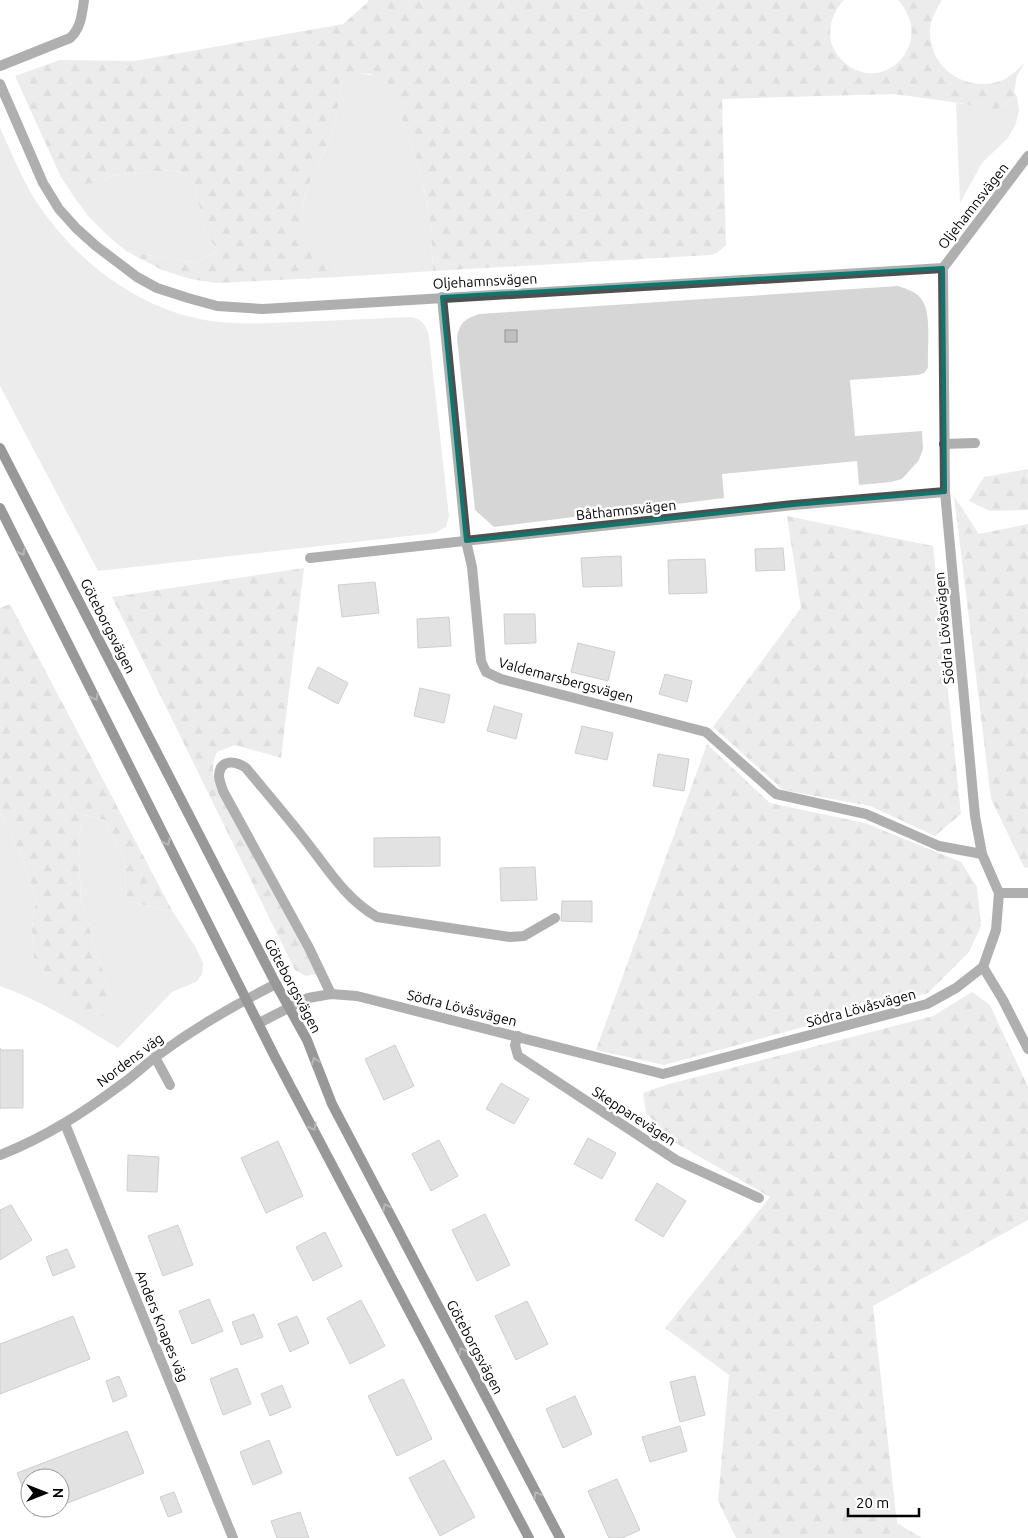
<svg xmlns="http://www.w3.org/2000/svg" width="1028" height="1538" font-family="Ubuntu,sans-serif">
  <style>
    .grass { fill: #d6d6d6 }
    .forest { fill: url(#forest-firs) }
    .building { fill: #bfbfbf; stroke: #939393 }
    .lines { fill: none; stroke-linecap: round; stroke-linejoin: round }
    .lane { stroke: #4f4f4f; stroke-width: 10 }
    .street { stroke: #4f4f4f; stroke-width: 10 }
    .secondary { stroke: #1c1c1c; stroke-width: 10 }
    .oneway { stroke: #606060 }
    .marked { fill: none; stroke: #0f766e; stroke-width: 4; stroke-linejoin: round }
    .labels { text-anchor: middle; stroke-width: 5; stroke-linejoin: round; paint-order: stroke }
    .street-label { font-size: 14px; fill: #000; stroke: #fff }
  </style>
  <defs>
    <pattern id="forest-firs" width="22" height="20" patternUnits="userSpaceOnUse" patternTransform="scale(1.25)"><rect width="22" height="20" fill="#d6d6d6"/><path d="M5 1l3.5 6h-7zM16 11l3.5 6h-7z" fill="#b6b6b6"/></pattern>
  </defs>
  <rect width="100%" height="100%" fill="#fff"/>
  <!-- grass -->
  <g class="grass">
    <polygon points="353,73 380,76 390,84 420,170 430,219 433,271 338,277 335,267 307,241 301,217 305,193 332,135 338,106 341,81"/>
    <polygon points="1017,96 1019,110 1016,123 1008,138 982,163 960,203 956,103 999,108"/>
    <path d="M0 128C14 158 27 192 48 218 86 269 147 312 211 321 240 325 269 323 298 322 336 320 374 319 412 317 423 320 427 326 429 337L449 516 446 527 435 533 98 571 0 386Z"/>
    <polygon points="171,170 186,175 195,186 205,232 218,251 194,263 126,251 107,235 89,217 74,197 60,175 73,181 99,182 112,176"/>
    <path d="M898 286C907 289 917 292 922 300 932 313 927 351 928 368L924 373 918 375 850 380 855 436 922 431 923 449 919 460 902 479 891 482 859 485 857 461 722 474 724 498 494 527 475 510 457 338C459 323 465 319 479 314Z"/>
    <path d="M0 813 24 861 36 899 32 929 34 958 49 980 80 1015 110 994 81 901 78 838 84 815 105 820 124 858 127 901 173 912 196 948 203 963 202 974 196 982 172 992 118 1048C80 1025 42 1001 0 986Z"/>
  </g>
  <!-- forest -->
  <g class="forest">
    <path d="M368 0H844C833 12 828 26 831 42 834 51 839 58 846 64 885 95 936 42 898 0H942C936 10 930 20 930 32 930 68 964 91 997 82 1009 79 1017 70 1025 62L1017 76 1014 92 1017 96 999 108 990 111 966 104 894 94 722 99 726 245 717 253 711 255 433 271 430 219 420 170 390 85C374 71 358 70 341 81L338 106 332 135 305 193 301 217 307 241 335 267 338 277 217 283 190 279 162 270 126 251 194 263 218 251 205 232 195 186 186 175 171 170 112 176 99 182 86 184 73 181 60 175 15 76 60 60 135 61 343 24 367 3Z"/>
    <polygon points="1028,469 1028,510 990,511 969,501 984,477"/>
    <polygon points="954,496 979,534 1028,524 1028,868 1024,867 991,799"/>
    <polygon points="787,516 933,546 961,814 935,836 870,806 783,790 713,727 801,608"/>
    <path d="M304 568 281 758 235 745 217 752C209 770 214 779 221 797L317 974 306 976 295 970 112 597Z"/>
    <polygon points="10,604 173,912 127,901 124,858 105,820 84,815 78,838 81,901 110,994 112,1016 80,1015 49,980 34,958 32,929 36,899 24,861 0,813 0,608"/>
    <polygon points="707,744 770,803 865,823 961,862 977,887 981,926 969,952 928,993 664,1065 596,1050"/>
    <polygon points="972,992 990,1005 1028,1087 1028,1220 873,1306 897,1523 922,1538 736,1538 718,1501 729,1375 665,1328 770,1197 674,1142 646,1113 643,1093 669,1084 933,1016"/>
  </g>
  <!-- building -->
  <g class="building">
    <rect x="505" y="330" width="12" height="12"/>
    <polygon points="783,548 785,570 756,571 755,549"/>
    <polygon points="621,556 622,586 583,587 581,558"/>
    <polygon points="705,559 707,593 669,594 668,560"/>
    <polygon points="375,582 379,613 342,617 338,585"/>
    <polygon points="504,614 535,614 536,643 505,644"/>
    <polygon points="449,617 451,646 418,648 417,619"/>
    <polygon points="578,643 615,652 608,681 571,672"/>
    <polygon points="318,667 348,683 338,704 308,688"/>
    <polygon points="665,674 692,681 687,702 659,694"/>
    <polygon points="420,688 450,695 444,723 414,716"/>
    <polygon points="494,706 522,714 516,739 487,731"/>
    <polygon points="582,726 613,733 607,760 575,753"/>
    <polygon points="658,754 689,759 684,791 653,786"/>
    <polygon points="440,837 440,866 374,867 374,838"/>
    <polygon points="535,867 537,900 501,901 500,868"/>
    <polygon points="562,901 592,901 592,922 561,921"/>
    <polygon points="395,1045 414,1086 384,1100 365,1059"/>
    <polygon points="0,1048 1,1050 23,1050 23,1108 1,1108 0,1109"/>
    <polygon points="501,1083 529,1099 514,1124 486,1109"/>
    <polygon points="588,1138 616,1153 602,1179 574,1164"/>
    <polygon points="439,1140 458,1176 431,1191 412,1154"/>
    <polygon points="278,1141 303,1196 266,1213 241,1158"/>
    <polygon points="128,1155 159,1157 157,1192 127,1191"/>
    <polygon points="657,1183 686,1201 663,1237 635,1220"/>
    <polygon points="11,1205 32,1240 0,1260 0,1210"/>
    <polygon points="485,1214 510,1265 477,1281 452,1230"/>
    <polygon points="178,1225 193,1265 163,1276 148,1236"/>
    <polygon points="325,1232 342,1266 313,1281 296,1247"/>
    <polygon points="67,1249 75,1267 53,1276 46,1257"/>
    <polygon points="209,1299 223,1331 192,1344 179,1311"/>
    <polygon points="361,1300 385,1346 350,1364 327,1318"/>
    <polygon points="527,1301 548,1344 516,1360 495,1316"/>
    <polygon points="254,1314 263,1337 241,1345 232,1322"/>
    <polygon points="73,1316 90,1359 0,1394 0,1344"/>
    <polygon points="297,1316 309,1343 290,1352 278,1324"/>
    <polygon points="237,1368 251,1404 223,1415 210,1379"/>
    <polygon points="119,1376 127,1396 113,1402 106,1381"/>
    <polygon points="695,1376 705,1415 680,1422 670,1382"/>
    <polygon points="403,1379 432,1439 397,1456 368,1396"/>
    <polygon points="282,1385 291,1407 270,1416 261,1394"/>
    <polygon points="575,1396 592,1434 563,1448 546,1409"/>
    <polygon points="680,1426 687,1451 650,1462 642,1437"/>
    <polygon points="127,1431 144,1473 60,1506 60,1478 30,1478 30,1506 17,1473"/>
    <polygon points="269,1440 282,1473 253,1485 240,1452"/>
    <polygon points="444,1460 475,1517 440,1536 409,1478"/>
    <polygon points="617,1479 640,1530 622,1538 609,1538 588,1491"/>
    <polygon points="174,1492 182,1512 168,1517 160,1497"/>
    <polygon points="31,1508 55,1508 34,1516"/>
    <polygon points="300,1512 309,1538 277,1538 271,1521"/>
  </g>
  <g class="lines">
    <!-- lane -->
    <g class="lane">
      <path d="M0 66 70 38C81 28 82 14 84 0"/>
      <polyline points="944,444 975,443"/>
      <polyline points="983,967 1003,1000 1028,1049"/>
      <path d="M331 994 309 948 223 791C222 787 219 780 219 776 220 758 236 761 246 768 265 791 284 813 302 836 326 866 344 898 377 917L510 937 524 936 555 918"/>
      <polyline points="518,1036 515,1045 518,1056 676,1160 759,1198"/>
      <polyline points="155,1057 170,1085"/>
    </g>
    <!-- street -->
    <g class="street">
      <polyline points="0,84 43,183 59,209 76,228 96,246 137,277 157,288 188,298 217,306 263,309 943,268 1028,156"/>
      <polyline points="442,297 466,541 472,567 481,661 486,672 501,679 706,732 776,794 866,814 939,846 982,854"/>
      <polyline points="310,558 793,505 945,492"/>
      <polyline points="999,893 1028,893"/>
      <polyline points="259,1023 308,998 331,994 357,996 663,1074 927,1004 956,988 983,967 996,930 999,893 982,854 975,816 945,492 943,268"/>
      <polyline points="65,1124 233,1538"/>
      <path d="M0 1155C46 1137 83 1113 122 1084 136 1074 148 1062 161 1053 198 1026 236 1004 276 984"/>
    </g>
    <!-- secondary -->
    <g class="secondary">
      <polyline points="0,448 276,984 307,1040 332,1104 560,1538"/>
      <polyline points="0,508 275,1057 529,1538"/>
    </g>
  </g>
  <!-- one-way arrows -->
  <defs><path id="oneway-chevron" d="M-2-3.5L2.5 0L-2 3.5" fill="none" stroke-width="1.6" stroke-linecap="round" stroke-linejoin="round" transform="scale(1.25)"/></defs>
  <g class="oneway">
    <use href="#oneway-chevron" transform="translate(22 552) rotate(63)"/>
    <use href="#oneway-chevron" transform="translate(95 697) rotate(63)"/>
    <use href="#oneway-chevron" transform="translate(167 842) rotate(63)"/>
    <use href="#oneway-chevron" transform="translate(315 1061) rotate(-111)"/>
    <use href="#oneway-chevron" transform="translate(313 1127) rotate(62)"/>
    <use href="#oneway-chevron" transform="translate(386 1207) rotate(-118)"/>
    <use href="#oneway-chevron" transform="translate(462 1351) rotate(-118)"/>
    <use href="#oneway-chevron" transform="translate(537 1495) rotate(-118)"/>
  </g>
  <!-- marked area -->
  <path d="M0 0H1028V1538H0ZM943 268 945 492 793 505 466 541 442 297Z" fill="#fff" fill-opacity=".55" fill-rule="evenodd"/>
  <path class="marked" d="M943 268 945 492 793 505 466 541 442 297Z"/>
  <g class="labels">
    <!-- street labels -->
    <g class="street-label">
      <text transform="translate(973 206) rotate(-52)" y="5">Oljehamnsvägen</text>
      <text transform="translate(485 281) rotate(-3)" y="5">Oljehamnsvägen</text>
      <text transform="translate(626 510) rotate(-6)" y="5">Båthamnsvägen</text>
      <text transform="translate(108 626) rotate(63)" y="5">Göteborgsvägen</text>
      <text transform="translate(944 628) rotate(-95)" y="5">Södra Lövåsvägen</text>
      <text transform="translate(566 680) rotate(15)" y="5">Valdemarsbergsvägen</text>
      <text transform="translate(293 986) rotate(62)" y="5">Göteborgsvägen</text>
      <text transform="translate(462 1008) rotate(14)" y="5">Södra Lövåsvägen</text>
      <text transform="translate(861 1008) rotate(-15)" y="5">Södra Lövåsvägen</text>
      <text transform="translate(130 1060) rotate(-37)" y="5">Nordens väg</text>
      <text transform="translate(634 1116) rotate(33)" y="5">Skepparevägen</text>
      <text transform="translate(162 1326) rotate(68)" y="5">Anders Knapes väg</text>
      <text transform="translate(475 1347) rotate(62)" y="5">Göteborgsvägen</text>
    </g>
  </g>
  <!-- north arrow -->
  <g transform="translate(45 1493) rotate(90)"><circle r="24" fill="#ffffff" stroke="#999999"/>
  <path d="M0-4L9 19L0 12L-9 19Z" fill="#000000"/>
  <text y="-8" font-size="14" font-weight="bold" text-anchor="middle" fill="#000000">N</text>
  </g>
  <!-- scale -->
  <path d="M848 1508v8h71v-8" fill="none" stroke="#000000" stroke-width="2.5"/>
  <text x="856" y="1508" font-size="15" fill="#000000" stroke="#ffffff" stroke-width="4" paint-order="stroke">20 m</text>
</svg>
